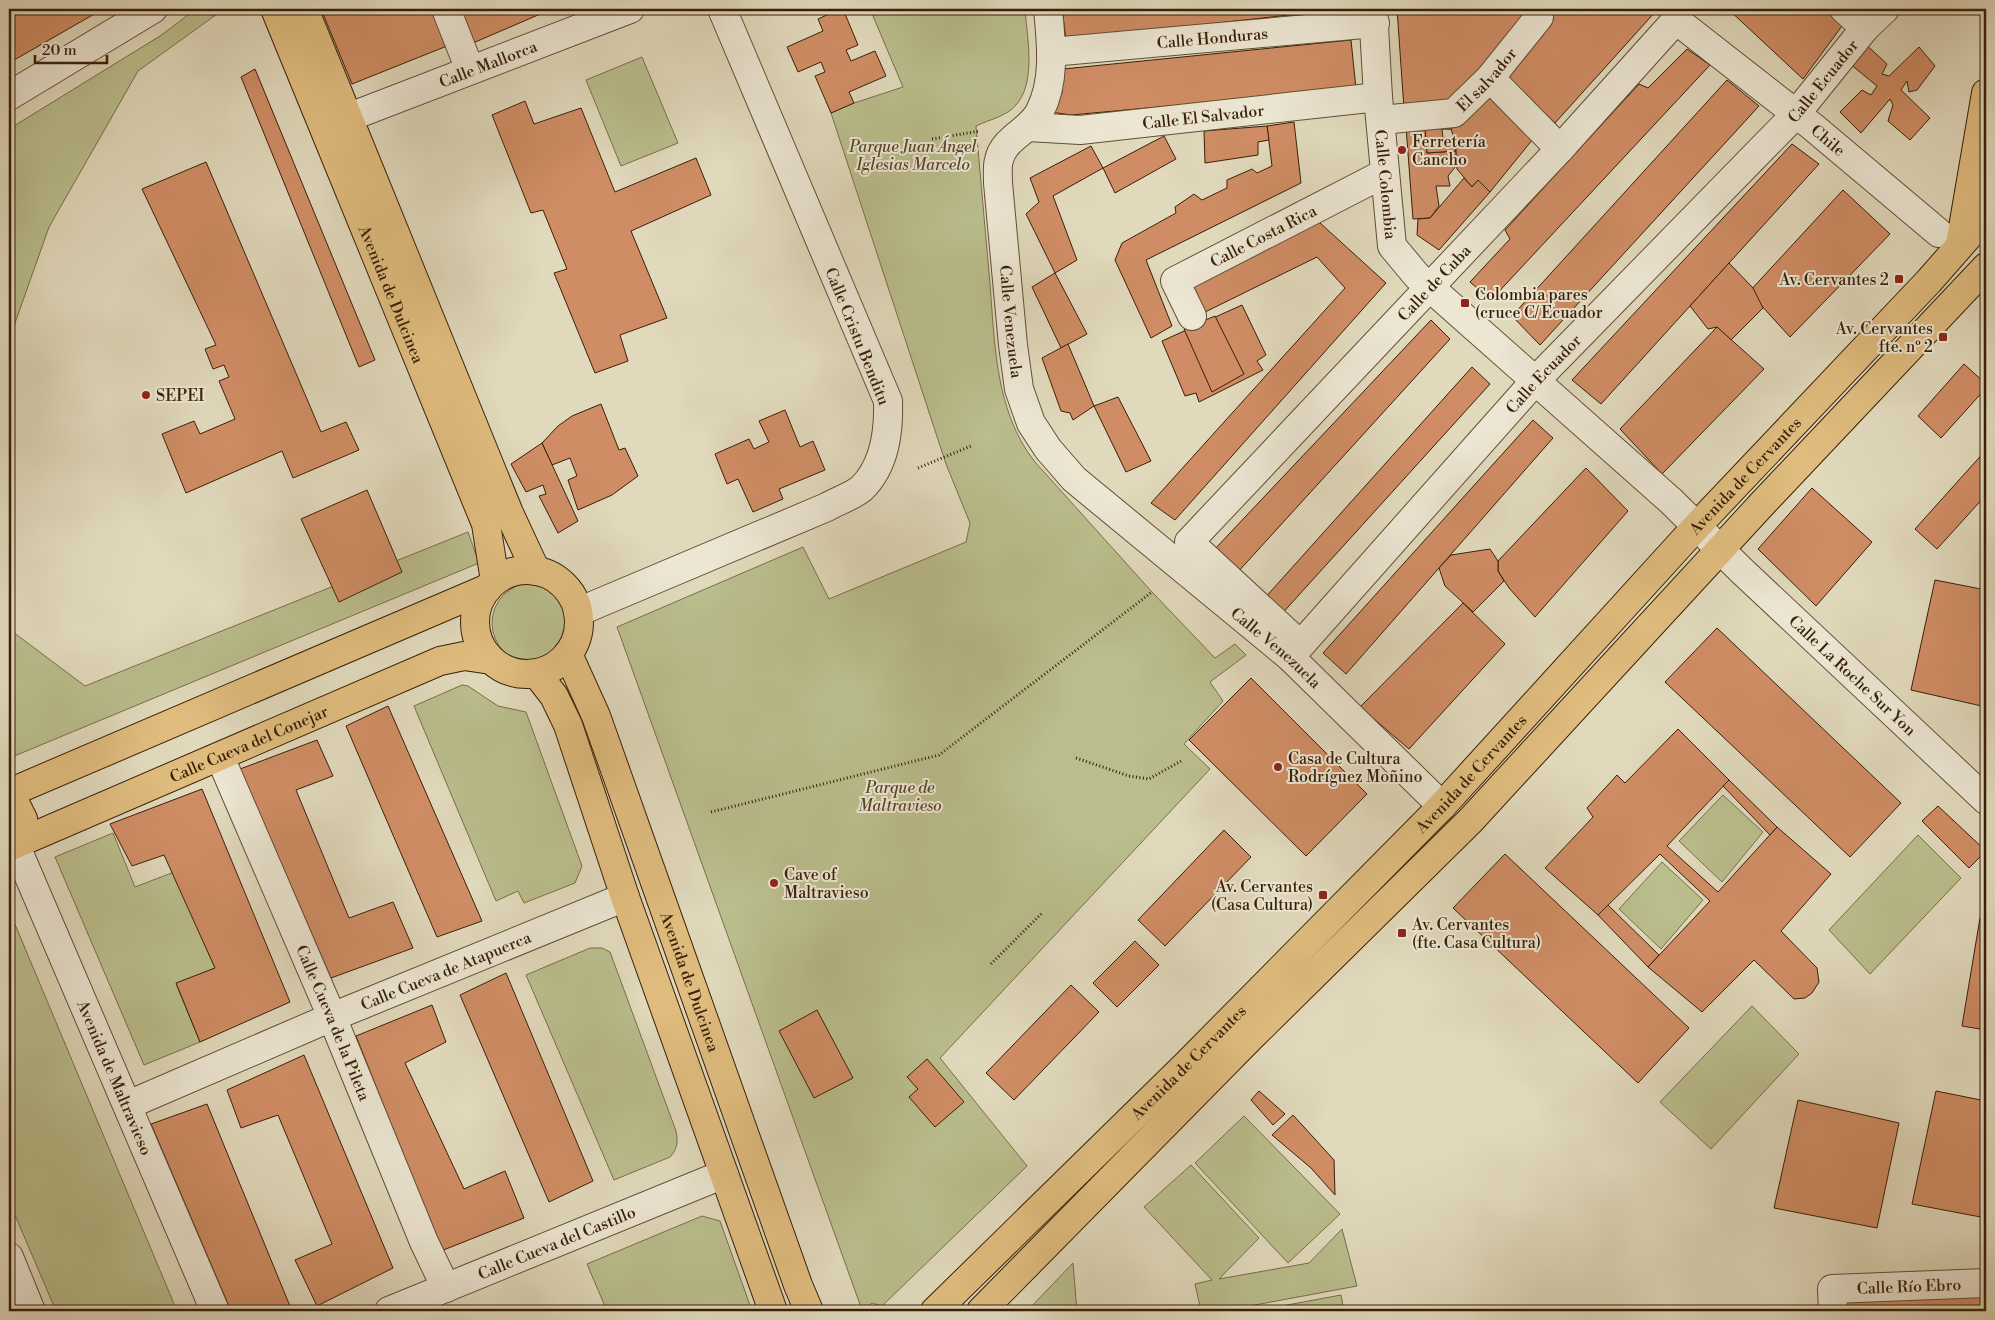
<svg xmlns="http://www.w3.org/2000/svg" width="1995" height="1320" font-family="'Libre Bodoni',serif">
  <style>
    .green { fill: #babd8c; stroke: #796e4a }
    .building { fill: #d08d65; stroke: #381f07 }
    .lines { fill: none; stroke-linecap: round; stroke-linejoin: round }
    .minor-casing { stroke: #624e34; stroke-width: 30 }
    .major-casing { stroke: #381f07; stroke-width: 30 }
    .path { stroke: #381f07; stroke-width: 3; stroke-dasharray: 1 2.5; stroke-linecap: butt }
    .minor { stroke: #ece6d3; stroke-width: 28 }
    .major { stroke: #e0bc7e; stroke-width: 28 }
    .poi-dot { fill: #8f2418; stroke: #ece6d3; stroke-width: 2 }
    .labels { text-anchor: middle; stroke-width: 4; stroke-linejoin: round; paint-order: stroke }
    .street-label { font-size: 16px; fill: #381f07; stroke: #ece6d3 }
    .poi-label { font-size: 16px; fill: #381f07; stroke: #ece6d3; text-anchor: start }
    .park-label { font-size: 16px; font-style: italic; fill: #584628; stroke: #ece6d3 }
  </style>
  <rect width="100%" height="100%" fill="#e1d9bc"/>
  <filter id="stains"><feTurbulence type="fractalNoise" baseFrequency=".004" numOctaves="4"/><feColorMatrix values="0 0 0 0 .2 0 0 0 0 .09 0 0 0 0 .02 0 0 0 .5 -.17"/></filter>
  <radialGradient id="worn" r=".72"><stop offset=".6" stop-color="#630" stop-opacity="0"/><stop offset="1" stop-color="#630" stop-opacity=".3"/></radialGradient>
  <!-- green -->
  <g class="green">
    <polygon points="196,9 224,9 138,71 49,227 9,340 9,129 160,36"/>
    <path d="M870 9H1025C1027 39 1039 92 1008 112 999 118 986 121 976 126 980 175 985 224 989 273 995 337 993 409 1035 462L1152 592 1215 658 1235 644 1246 655 1210 682 1223 701 1184 744 1210 769 940 1058 1027 1166 882 1306 872 1303 862 1310 617 627 803 547 829 599 966 542 970 523 946 464 831 113 854 103 903 87Z"/>
    <polygon points="642,57 678,143 621,166 586,80"/>
    <polygon points="468,532 479,563 12,757 9,750 9,629 85,686"/>
    <circle cx="532" cy="623" r="40"/>
    <polygon points="462,685 468,686 498,706 526,712 582,866 575,883 524,903 518,891 496,901 414,706"/>
    <polygon points="1723,795 1763,832 1722,882 1679,841"/>
    <polygon points="113,833 135,887 174,872 215,968 176,984 200,1042 144,1065 55,857"/>
    <polygon points="1918,835 1961,878 1870,974 1829,930"/>
    <polygon points="1662,862 1703,900 1661,949 1619,909"/>
    <polygon points="9,910 177,1311 56,1311 9,1201"/>
    <path d="M590 948H602L610 952 676 1131C678 1142 678 1148 670 1157L614 1180 526 975Z"/>
    <polygon points="1752,1006 1799,1054 1711,1149 1660,1102"/>
    <polygon points="1244,1116 1340,1214 1288,1263 1195,1163"/>
    <polygon points="1191,1165 1259,1238 1219,1279 1309,1263 1342,1229 1357,1286 1223,1311 1201,1311 1195,1284 1212,1280 1144,1207"/>
    <polygon points="702,1216 720,1221 752,1311 607,1311 587,1264"/>
    <polygon points="1073,1263 1077,1311 1027,1311"/>
    <polygon points="1341,1295 1344,1311 1255,1311"/>
  </g>
  <!-- building -->
  <g class="building">
    <polygon points="9,9 103,9 9,63"/>
    <polygon points="321,9 432,9 447,46 352,84"/>
    <polygon points="453,9 552,9 466,46"/>
    <polygon points="840,9 843,9 858,45 846,50 851,61 875,51 886,76 849,92 854,103 831,113 815,76 825,72 821,62 798,72 787,47 823,31 818,19"/>
    <polygon points="1062,9 1343,9 1066,40"/>
    <polygon points="1397,9 1524,9 1525,18 1444,107 1404,109"/>
    <polygon points="1547,9 1655,9 1656,11 1555,123 1504,76"/>
    <polygon points="1728,9 1824,9 1842,26 1803,79"/>
    <polygon points="1351,40 1356,89 1071,115 1051,112 1062,93 1063,69"/>
    <polygon points="1863,42 1887,64 1882,74 1889,76 1919,47 1935,66 1917,90 1909,92 1907,81 1901,90 1930,118 1910,140 1888,121 1893,105 1890,99 1861,133 1840,112 1862,90 1871,95 1877,86 1849,63"/>
    <polygon points="1687,49 1710,65 1491,300 1470,282 1510,239 1505,230 1639,84 1648,88"/>
    <polygon points="255,69 375,360 359,367 241,77"/>
    <polygon points="1727,80 1759,106 1540,345 1512,316"/>
    <polygon points="1484,91 1533,139 1490,192 1478,180 1472,187 1457,169 1455,141 1451,129"/>
    <polygon points="525,101 534,124 581,108 615,192 696,158 711,195 631,231 667,318 620,335 628,361 595,373 554,273 567,269 543,210 531,213 492,115"/>
    <polygon points="1294,122 1301,183 1146,260 1172,326 1151,338 1115,260 1122,243 1176,213 1175,207 1194,194 1202,200 1227,188 1227,180 1252,169 1257,173 1272,166 1267,126"/>
    <polygon points="1426,125 1427,153 1456,151 1456,166 1448,176 1450,186 1436,186 1439,206 1430,218 1413,219 1406,127"/>
    <polygon points="1267,126 1269,140 1258,142 1258,155 1205,163 1204,131"/>
    <polygon points="1425,128 1451,129 1442,129 1443,138 1455,141 1456,151 1427,153"/>
    <polygon points="1164,136 1176,159 1115,193 1103,168"/>
    <polygon points="1792,144 1819,164 1601,404 1572,380"/>
    <polygon points="1091,146 1103,168 1053,196 1077,260 1055,273 1026,214 1039,202 1030,178"/>
    <polygon points="206,162 321,432 346,422 359,450 293,478 282,451 186,493 162,434 194,421 200,434 235,419 219,381 229,377 224,365 213,369 205,349 216,345 142,189"/>
    <polygon points="1464,178 1472,187 1478,180 1490,192 1439,250 1417,235 1418,219 1430,218"/>
    <polygon points="1843,190 1890,234 1790,337 1749,292"/>
    <polygon points="1319,222 1386,283 1175,520 1151,503 1345,288 1317,257 1203,313 1191,286"/>
    <polygon points="1729,263 1753,288 1763,308 1731,340 1717,327 1708,329 1690,306"/>
    <polygon points="1055,273 1087,334 1061,348 1032,287"/>
    <polygon points="1242,305 1266,355 1257,361 1263,370 1199,402 1196,393 1185,396 1162,341"/>
    <polygon points="1215,316 1244,374 1212,392 1184,329"/>
    <polygon points="1431,320 1450,339 1237,573 1213,551"/>
    <polygon points="1717,327 1764,369 1662,474 1620,429"/>
    <polygon points="1068,344 1094,406 1073,420 1070,413 1061,411 1042,358"/>
    <polygon points="1964,364 1986,384 1986,388 1941,438 1918,416"/>
    <polygon points="1472,367 1490,384 1279,617 1263,600"/>
    <polygon points="1118,397 1151,461 1126,472 1094,406"/>
    <polygon points="601,404 619,450 625,448 638,476 612,495 578,510 568,480 577,476 570,458 552,465 542,443 558,426 572,416"/>
    <polygon points="785,410 800,447 813,441 825,470 779,489 783,499 753,512 738,479 727,484 715,454 749,439 754,449 769,442 759,421"/>
    <polygon points="1533,420 1553,438 1346,674 1323,653"/>
    <polygon points="542,443 578,521 558,533 539,496 546,494 543,485 526,492 511,464"/>
    <polygon points="1986,450 1986,495 1937,549 1915,529"/>
    <polygon points="1586,468 1628,511 1535,617 1509,588 1498,571 1498,561"/>
    <polygon points="1812,488 1872,542 1816,606 1758,549"/>
    <polygon points="367,490 402,572 339,602 301,519"/>
    <polygon points="1490,549 1498,561 1498,571 1504,581 1473,612 1445,586 1439,568 1451,555"/>
    <polygon points="1935,580 1986,590 1986,707 1911,690"/>
    <polygon points="1463,603 1505,644 1409,749 1360,707"/>
    <polygon points="1717,628 1901,803 1850,857 1665,682"/>
    <polygon points="1251,678 1367,794 1306,856 1189,740"/>
    <polygon points="388,706 482,921 437,937 346,726"/>
    <polygon points="1678,729 1729,780 1667,846 1718,892 1777,827 1831,874 1781,931 1817,968 1819,982 1812,993 1805,998 1794,999 1754,960 1702,1012 1648,967 1710,901 1660,854 1598,915 1545,868 1593,817 1587,808 1617,775 1625,783"/>
    <polygon points="317,740 333,776 296,790 349,918 393,902 413,948 331,978 240,769"/>
    <polygon points="1729,780 1777,827 1770,835 1723,786"/>
    <polygon points="202,789 290,1002 200,1042 176,983 215,968 164,855 132,866 110,824"/>
    <polygon points="1938,806 1986,851 1969,868 1922,821"/>
    <polygon points="1224,830 1251,857 1165,946 1138,920"/>
    <polygon points="1505,854 1689,1028 1638,1083 1453,908"/>
    <polygon points="1608,905 1659,955 1648,967 1598,915"/>
    <polygon points="1980,918 1986,919 1986,1030 1962,1026"/>
    <polygon points="1135,941 1159,965 1117,1007 1093,983"/>
    <polygon points="506,973 593,1181 549,1202 460,995"/>
    <polygon points="1071,985 1099,1012 1014,1100 986,1073"/>
    <polygon points="432,1005 446,1042 405,1063 464,1189 505,1171 524,1218 441,1251 356,1036"/>
    <polygon points="817,1010 853,1078 814,1098 779,1031"/>
    <polygon points="304,1055 393,1268 317,1306 295,1260 332,1244 278,1115 241,1128 227,1090"/>
    <polygon points="927,1059 964,1102 935,1127 909,1097 918,1089 907,1077"/>
    <polygon points="1259,1091 1285,1114 1273,1125 1251,1100"/>
    <polygon points="1936,1091 1986,1101 1986,1218 1912,1204"/>
    <polygon points="1798,1100 1899,1123 1877,1228 1774,1208"/>
    <polygon points="207,1104 292,1311 231,1311 151,1124"/>
    <polygon points="1293,1115 1334,1160 1335,1195 1311,1168 1272,1135"/>
    <polygon points="1986,1286 1986,1311 1842,1311 1843,1296"/>
  </g>
  <g class="lines">
    <!-- minor casing -->
    <g class="minor-casing">
      <g id="minor">
        <polyline points="446,9 470,70"/>
        <path id="s1" d="M1048 9C1051 42 1056 80 1040 111 1031 131 1004 137 999 160 997 166 998 176 998 183L1013 345 1019 389 1031 423 1048 449 1074 479 1290 657 1442 806"/>
        <path id="s2" d="M1373 9 1378 97 1392 246 1417 276 1671 501 1742 571 1986 800"/>
        <path id="s3" d="M1675 9 1676 20 1813 127 1939 233"/>
        <polyline points="1844,9 1865,28"/>
        <path id="s4" d="M1051 52 1375 23"/>
        <polyline points="1490,78 1560,149"/>
        <polyline points="9,96 153,9"/>
        <path id="s5" d="M347 118 630 9"/>
        <path id="s6" d="M1381 120 1454 113 1490 78 1539 17 1538 9"/>
        <path id="s7" d="M1028 127 1080 130 1378 97"/>
        <path id="s8" d="M1192 316 1175 281 1385 173"/>
        <path d="M578 612 827 507C837 501 853 496 862 488 885 465 889 432 888 401L722 9"/>
        <path id="s9" d="M1295 640 1189 542 1560 149 1676 20"/>
        <path id="s10" d="M1290 657 1535 381 1795 115 1865 28 1885 9"/>
        <path id="s11" d="M220 757 332 1017 424 1242 446 1288"/>
        <path id="s12" d="M15 844 215 1311"/>
        <path id="s13" d="M128 1105 332 1017 625 897"/>
        <polyline points="9,1257 31,1311"/>
        <path id="s14" d="M389 1311 724 1174"/>
        <path id="s15" d="M1833 1311 1832 1289 1986 1283"/>
      </g>
    </g>
    <!-- major casing -->
    <g class="major-casing">
      <g id="major">
        <path id="s16" d="M275 9 486 524 495 581"/>
        <polyline points="304,9 509,513 536,571"/>
        <polyline points="1960,245 1986,93"/>
        <circle cx="527" cy="622" r="52"/>
        <path id="s17" d="M568 654 596 716 798 1285 809 1311"/>
        <polyline points="537,674 554,696 568,725 625,897 773,1311"/>
        <polyline points="9,793 488,588"/>
        <polyline points="9,801 14,801 23,819 15,844 9,842"/>
        <path id="s18" d="M9 847 440 661 464 656 491 660"/>
        <path id="s19" d="M935 1311 1186 1065 1442 806 1696 527 1929 281 1986 216"/>
        <polyline points="981,1311 1251,1037 1470,821 1762,504 1986,267"/>
      </g>
    </g>
    <!-- path -->
    <g class="path">
      <polyline points="941,9 945,14"/>
      <polyline points="932,139 980,131"/>
      <polyline points="918,468 971,446"/>
      <polyline points="1076,758 1129,776 1149,779 1181,761"/>
      <polyline points="711,812 939,755 1152,592"/>
      <polyline points="991,964 1042,913"/>
    </g>
    <!-- minor -->
    <use href="#minor" class="minor"/>
    <!-- major -->
    <use href="#major" class="major"/>
  </g>
  <!-- markers -->
  <g class="poi-dot">
    <circle cx="1402" cy="150" r="5"/>
    <rect x="1894" y="274" width="10" height="10" rx="2.5"/>
    <rect x="1460" y="298" width="10" height="10" rx="2.5"/>
    <rect x="1938" y="332" width="10" height="10" rx="2.5"/>
    <circle cx="146" cy="395" r="5"/>
    <circle cx="1278" cy="767" r="5"/>
    <circle cx="774" cy="883" r="5"/>
    <rect x="1318" y="890" width="10" height="10" rx="2.5"/>
    <rect x="1397" y="928" width="10" height="10" rx="2.5"/>
  </g>
  <g class="labels">
    <!-- street labels -->
    <g class="street-label">
      <text dy="6" stroke="none"><textPath href="#s4" startOffset="162">Calle Honduras</textPath></text>
      <text dy="6" stroke="none"><textPath href="#s5" startOffset="151">Calle Mallorca</textPath></text>
      <text dy="6" stroke="none"><textPath href="#s6" startOffset="120">El salvador</textPath></text>
      <text dy="6" stroke="none"><textPath href="#s10" startOffset="785">Calle Ecuador</textPath></text>
      <text dy="6" stroke="none"><textPath href="#s7" startOffset="176">Calle El Salvador</textPath></text>
      <text dy="6" stroke="none"><textPath href="#s3" startOffset="205">Chile</textPath></text>
      <text dy="6" stroke="none"><textPath href="#s2" startOffset="176">Calle Colombia</textPath></text>
      <text dy="6" stroke="none"><textPath href="#s8" startOffset="138">Calle Costa Rica</textPath></text>
      <text dy="6" stroke="none"><textPath href="#s9" startOffset="501">Calle de Cuba</textPath></text>
      <text dy="6" stroke="none"><textPath href="#s16" startOffset="308">Avenida de Dulcinea</textPath></text>
      <text dy="6" stroke="none"><textPath href="#s1" startOffset="331">Calle Venezuela</textPath></text>
      <text transform="translate(858 336) rotate(68)" y="6">Calle Cristu Benditu</text>
      <text dy="6" stroke="none"><textPath href="#s10" startOffset="380">Calle Ecuador</textPath></text>
      <text dy="6" stroke="none"><textPath href="#s19" startOffset="1164">Avenida de Cervantes</textPath></text>
      <text dy="6" stroke="none"><textPath href="#s1" startOffset="769">Calle Venezuela</textPath></text>
      <text dy="6" stroke="none"><textPath href="#s2" startOffset="868">Calle La Roche Sur Yon</textPath></text>
      <text dy="6" stroke="none"><textPath href="#s18" startOffset="261">Calle Cueva del Conejar</textPath></text>
      <text dy="6" stroke="none"><textPath href="#s19" startOffset="759">Avenida de Cervantes</textPath></text>
      <text dy="6" stroke="none"><textPath href="#s13" startOffset="345">Calle Cueva de Atapuerca</textPath></text>
      <text dy="6" stroke="none"><textPath href="#s17" startOffset="350">Avenida de Dulcinea</textPath></text>
      <text dy="6" stroke="none"><textPath href="#s11" startOffset="289">Calle Cueva de la Pileta</textPath></text>
      <text dy="6" stroke="none"><textPath href="#s19" startOffset="355">Avenida de Cervantes</textPath></text>
      <text dy="6" stroke="none"><textPath href="#s12" startOffset="254">Avenida de Maltravieso</textPath></text>
      <text dy="6" stroke="none"><textPath href="#s14" startOffset="181">Calle Cueva del Castillo</textPath></text>
      <text dy="6" stroke="none"><textPath href="#s15" startOffset="99">Calle Río Ebro</textPath></text>
    </g>
    <!-- poi labels -->
    <g class="poi-label">
      <text x="1412" y="147">Ferretería<tspan x="1412" dy="18">Cancho</tspan></text>
      <text x="1889" y="285" text-anchor="end">Av. Cervantes 2</text>
      <text x="1475" y="300">Colombia pares<tspan x="1475" dy="18">(cruce C/ Ecuador</tspan></text>
      <text x="1933" y="334" text-anchor="end">Av. Cervantes<tspan x="1933" dy="18">fte. nº 2</tspan></text>
      <text x="156" y="401">SEPEI</text>
      <text x="1288" y="764">Casa de Cultura<tspan x="1288" dy="18">Rodríguez Moñino</tspan></text>
      <text x="784" y="880">Cave of<tspan x="784" dy="18">Maltravieso</tspan></text>
      <text x="1313" y="892" text-anchor="end">Av. Cervantes<tspan x="1313" dy="18">(Casa Cultura)</tspan></text>
      <text x="1412" y="930">Av. Cervantes<tspan x="1412" dy="18">(fte. Casa Cultura)</tspan></text>
    </g>
    <!-- park labels -->
    <g class="park-label">
      <text x="913" y="152">Parque Juan Ángel<tspan x="913" dy="18">Iglesias Marcelo</tspan></text>
      <text x="900" y="793">Parque de<tspan x="900" dy="18">Maltravieso</tspan></text>
    </g>
  </g>
  <!-- margin -->
  <rect width="1995" height="1320" fill="none" stroke="#e1d9bc" stroke-width="30"/>
  <rect x="10" y="10" width="1975" height="1300" fill="none" stroke="#381f07" stroke-width="2.5"/>
  <rect x="15" y="15" width="1965" height="1290" fill="none" stroke="#381f07"/>
  <!-- scale -->
  <path d="M35 55v8h72v-8" fill="none" stroke="#381f07" stroke-width="2.5"/>
  <text x="42" y="55" font-size="15" fill="#381f07" stroke="#ece6d3" stroke-width="4" paint-order="stroke">20 m</text>
  <rect width="100%" height="100%" filter="url(#stains)"/>
  <rect width="100%" height="100%" fill="url(#worn)"/>
</svg>
